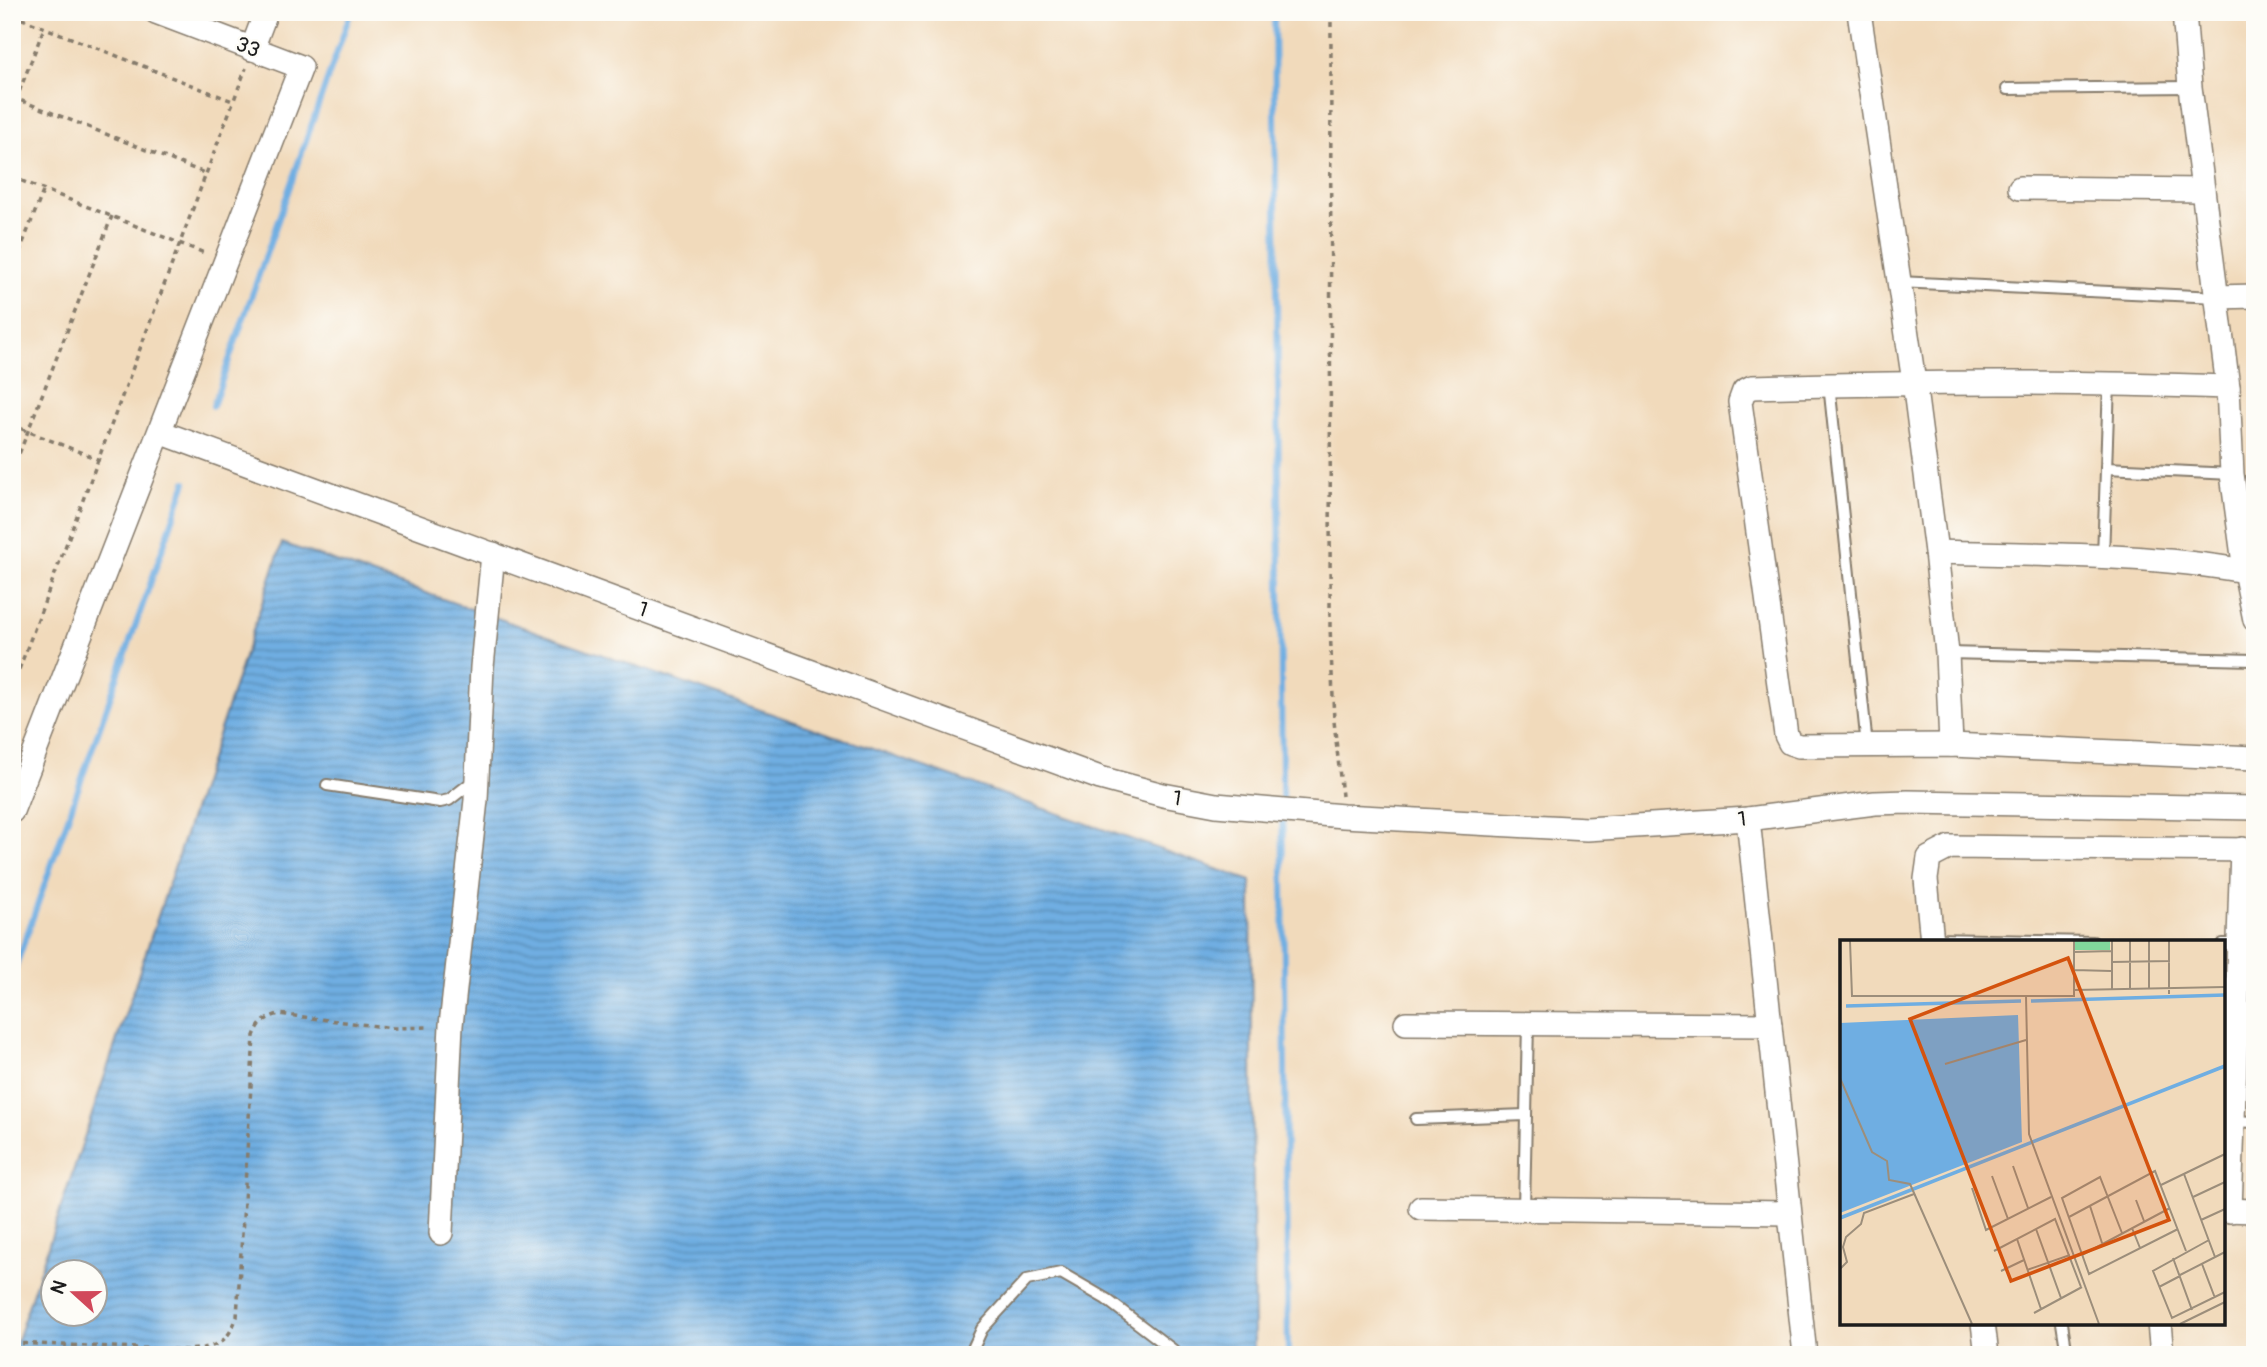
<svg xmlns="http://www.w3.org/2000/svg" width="2267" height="1367" font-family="Pangolin,sans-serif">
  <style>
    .water { fill: url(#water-rules); stroke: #46657f; stroke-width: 2; fill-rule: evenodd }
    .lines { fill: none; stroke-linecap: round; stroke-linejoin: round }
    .stream { stroke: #6faee2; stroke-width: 6 }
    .lane-casing { stroke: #867b6c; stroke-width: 14 }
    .street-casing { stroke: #867b6c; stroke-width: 26 }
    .path { stroke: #867b6c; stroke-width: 3.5; stroke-dasharray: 5 5; stroke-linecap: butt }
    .lane { stroke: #fff; stroke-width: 10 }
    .street { stroke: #fff; stroke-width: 23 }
    .labels { text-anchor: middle; stroke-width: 5; stroke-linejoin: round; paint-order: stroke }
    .street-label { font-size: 21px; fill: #1c1c1c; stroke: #fdfcf7 }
    .inset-river { fill: none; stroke: #6faee2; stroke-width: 3.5 }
    .inset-road { fill: none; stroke: #9c8e7b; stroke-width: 2 }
    .view { fill: #d4530e; fill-opacity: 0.15; stroke: #d4530e; stroke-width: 3.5 }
    .inset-edge { fill: none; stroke: #1c1c1c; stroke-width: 3.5 }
  </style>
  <defs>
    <pattern id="water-rules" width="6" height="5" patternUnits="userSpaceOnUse" patternTransform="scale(1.75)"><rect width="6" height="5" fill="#6faee2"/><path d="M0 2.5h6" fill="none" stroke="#5a8db6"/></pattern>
  </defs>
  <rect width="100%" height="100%" fill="#fdfcf7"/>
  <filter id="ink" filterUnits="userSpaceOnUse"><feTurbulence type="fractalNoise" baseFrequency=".0143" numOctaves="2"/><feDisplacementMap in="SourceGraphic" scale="14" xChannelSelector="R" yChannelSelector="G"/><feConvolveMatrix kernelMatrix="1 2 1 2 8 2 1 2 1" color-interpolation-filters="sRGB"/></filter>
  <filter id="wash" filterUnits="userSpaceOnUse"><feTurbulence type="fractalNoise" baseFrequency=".00686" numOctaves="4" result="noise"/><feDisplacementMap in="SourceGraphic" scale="28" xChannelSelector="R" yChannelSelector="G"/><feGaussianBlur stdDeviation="1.57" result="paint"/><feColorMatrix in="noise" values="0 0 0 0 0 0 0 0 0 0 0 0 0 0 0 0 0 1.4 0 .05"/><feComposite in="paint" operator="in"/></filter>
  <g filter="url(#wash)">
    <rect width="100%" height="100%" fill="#f1dabb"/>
    <!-- water -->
    <path class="water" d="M282 543 1251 881 1254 1355H12ZM52 1272H94V1314H52Z"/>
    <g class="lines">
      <!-- stream -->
      <g class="stream">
        <polyline points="1274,12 1288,1355"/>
        <polyline points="213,406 351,12"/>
        <polyline points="12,977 186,482"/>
      </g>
    </g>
  </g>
  <g filter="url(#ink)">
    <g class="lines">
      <!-- lane casing -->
      <g class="lane-casing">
        <g id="lane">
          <polyline points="2007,89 2190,87"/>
          <polyline points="1898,282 2217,297"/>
          <polyline points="1829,384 1867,746"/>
          <polyline points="2106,468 2232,474"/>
          <polyline points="2103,557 2109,383"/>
          <polyline points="1947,653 2255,660"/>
          <polyline points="327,785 440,802 449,800 476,779"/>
          <polyline points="1932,939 2093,942"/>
          <polyline points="2223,944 2255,945"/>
          <polyline points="1416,1119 1526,1115"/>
          <polyline points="2233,1121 2255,1122"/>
          <polyline points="1524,1209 1528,1023"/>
          <polyline points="2062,1323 2067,1355"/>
          <polyline points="970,1355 982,1329 1027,1280 1061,1273 1106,1299 1173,1350 1175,1355"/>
        </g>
      </g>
      <!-- street casing -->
      <g class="street-casing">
        <g id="street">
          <polyline points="1859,12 1914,382 1936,552 1947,653 1951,745"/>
          <polyline points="2184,12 2190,87 2228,387 2232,474 2245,571 2255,620"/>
          <polyline points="252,49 266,12"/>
          <polyline points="2020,188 2203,190"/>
          <polyline points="2217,297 2255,296"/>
          <path d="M2228 387C2069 381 1911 382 1752 387L1744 391 1740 402 1786 735 1790 743 1799 746 1951 745 2255 758"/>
          <polyline points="160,432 1100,778 1163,795 1216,805 1343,816 1587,829 1748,819 1875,803 1908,802 2255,808"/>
          <path d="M1936 552C2038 555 2143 553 2245 571"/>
          <polyline points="12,811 301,67 156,12"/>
          <polyline points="1748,819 1805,1355"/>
          <polyline points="1932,942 1926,879 1929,858 1950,847 2255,850"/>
          <polyline points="1406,1023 1770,1025"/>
          <polyline points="1421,1208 1789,1213"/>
          <polyline points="2223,1210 2255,1211"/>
          <polyline points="2230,1211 2242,849"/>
          <polyline points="441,1233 451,1025 476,800 482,667 493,554"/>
          <polyline points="1983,1323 1987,1355"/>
          <polyline points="2159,1323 2162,1355"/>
        </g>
      </g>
      <!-- path -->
      <g class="path">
        <polyline points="1331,12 1330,626 1334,721 1342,796"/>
        <polyline points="12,15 235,102"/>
        <polyline points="12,97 207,174"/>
        <polyline points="12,110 44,28"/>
        <polyline points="12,177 207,254"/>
        <polyline points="12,271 44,189"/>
        <polyline points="12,425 100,460"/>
        <polyline points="12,472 112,216"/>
        <polyline points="12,688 246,68"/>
        <path d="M12 1343 189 1350C218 1346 226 1345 237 1317L254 1036C259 1023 265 1018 279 1014L393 1028 431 1027"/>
      </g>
      <!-- lane -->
      <use href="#lane" class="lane"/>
      <!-- street -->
      <use href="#street" class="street"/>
    </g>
  </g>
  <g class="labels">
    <!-- street labels -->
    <g class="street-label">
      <text transform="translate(248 47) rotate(21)" y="7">33</text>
      <text transform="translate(643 609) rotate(20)" y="7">1</text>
      <text transform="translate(1177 798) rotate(10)" y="7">1</text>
      <text transform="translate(1742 819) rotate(-5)" y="7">1</text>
    </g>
  </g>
  <!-- overview -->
  <g transform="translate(1840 940)">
    <rect width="385" height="385" fill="#f1dabb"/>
    <path d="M235 1H270V10H235Z" fill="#81d89c"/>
    <path d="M178 75 182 202 0 273V83Z" fill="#6faee2"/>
    <path class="inset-river" d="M191 61 385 55M6 66 181 61M0 278 385 126"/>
    <path class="inset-road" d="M10 1 12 56H234V1M290 1V49M309 1V48M329 1V54M234 12 272 11M272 22 330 21M234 30 271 31M272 49V1M234 50 385 47M186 56 189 194 259 384M105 124 186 100M0 138 32 212 47 221 49 240 70 244 132 384M173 226 188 268M344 234 375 317M152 236 168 279M321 245 385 214M132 248 146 290 211 257M353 257 385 242M296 260 304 281M250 266 262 303M229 277 315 231 346 311M361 280 385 269M292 288 300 308M196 289 221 358M282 293 260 237 222 258 249 334 338 289M177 299 201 369M369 300 313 331 332 378 385 352M154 311 215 279 241 347M242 315 330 268M333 318 352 370M362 324 375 358M0 329 7 322 3 307 6 297 21 284 24 273 74 254M187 330 230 315M161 331 184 320M340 335 385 312M319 347 340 336M194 373 242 347M340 384 385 362"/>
    <path class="view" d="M228 18 329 280 171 341 70 79Z"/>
    <rect width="385" height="385" class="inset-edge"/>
  </g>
  <!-- margin -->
  <rect width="2267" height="1367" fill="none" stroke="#fdfcf7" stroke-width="42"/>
  <!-- north arrow -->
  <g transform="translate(74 1293) rotate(291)"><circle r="33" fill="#fdfcf7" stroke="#a3a29f" stroke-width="2"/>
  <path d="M0-5L12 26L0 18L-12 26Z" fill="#d1495b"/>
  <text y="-10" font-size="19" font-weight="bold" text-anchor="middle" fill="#1c1c1c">N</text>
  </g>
</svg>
